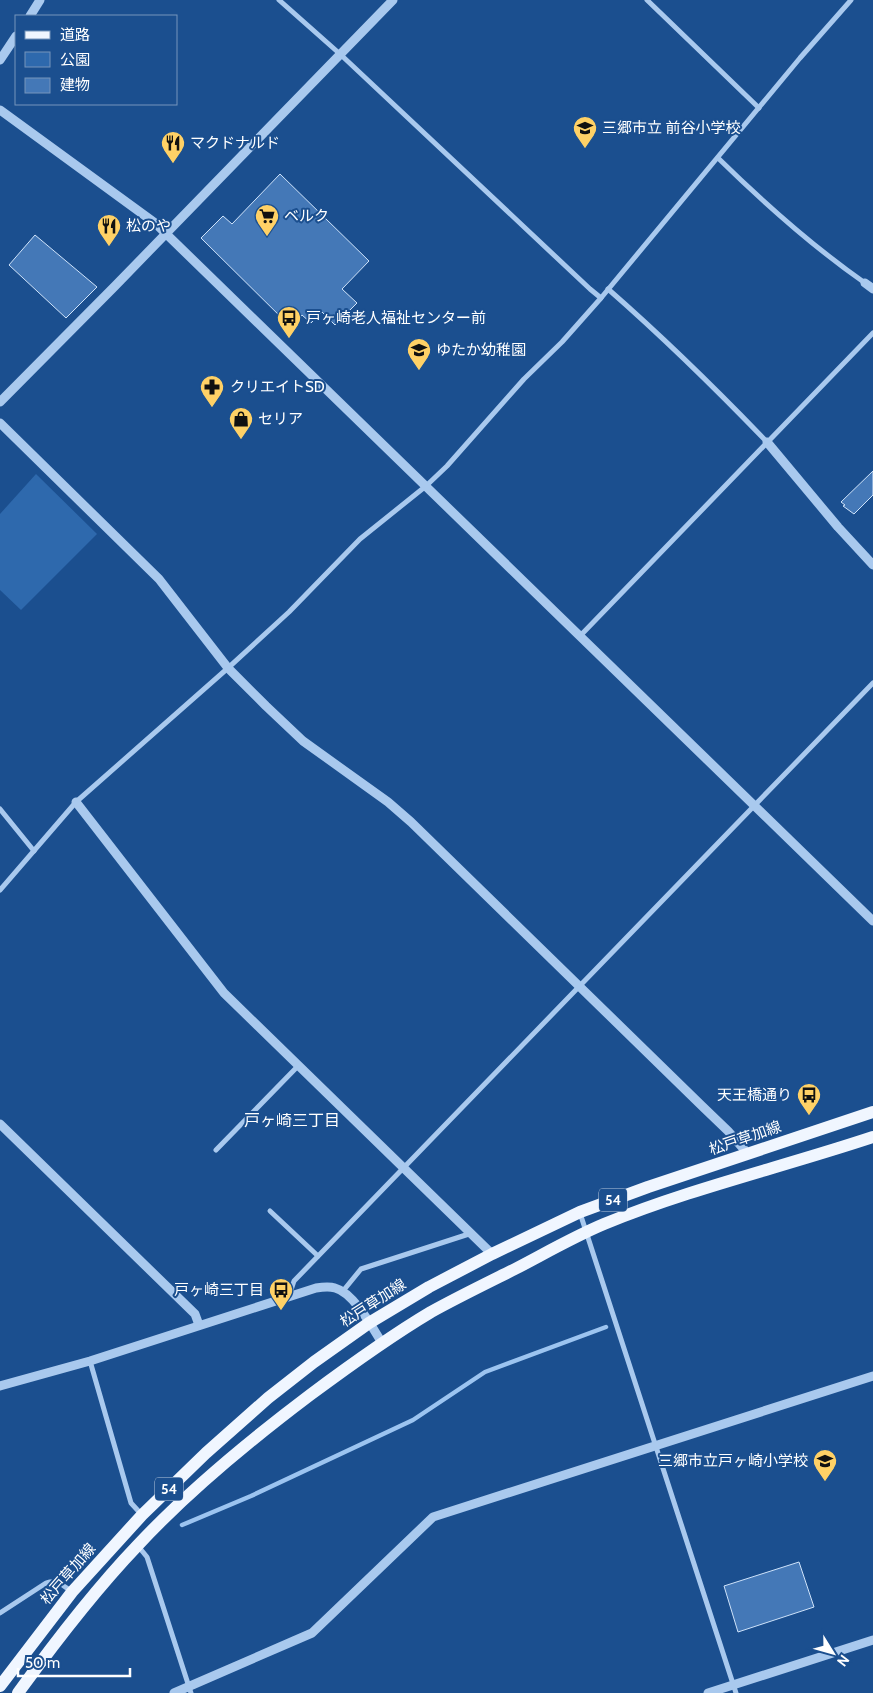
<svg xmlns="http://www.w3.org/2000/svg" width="873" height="1693" font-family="Cabin,'Noto Sans JP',sans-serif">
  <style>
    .green { fill: #2e69ad }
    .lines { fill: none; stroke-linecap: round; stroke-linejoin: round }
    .stream { stroke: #9cc4f0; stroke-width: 4.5 }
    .building { fill: #4478b7; stroke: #cfe3fa }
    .minor { stroke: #a9c9ee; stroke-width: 5 }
    .tertiary { stroke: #a9c9ee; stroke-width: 9 }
    .primary { stroke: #f0f6ff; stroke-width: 12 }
    .labels { text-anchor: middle; stroke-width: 4; stroke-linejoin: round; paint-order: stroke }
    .shield { fill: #1b4f8f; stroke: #bbcadd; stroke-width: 1 }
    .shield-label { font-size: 14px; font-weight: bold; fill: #fff }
    .poi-label { font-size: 15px; fill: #fff; stroke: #1b4f8f; text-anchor: start }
    .street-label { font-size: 15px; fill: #fff; stroke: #1b4f8f }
    .neighbourhood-label { font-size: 16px; fill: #fff; stroke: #1b4f8f }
  </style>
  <rect width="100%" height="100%" fill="#1b4f8f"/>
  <!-- green -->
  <polygon class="green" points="36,474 97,534 21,610 0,590 0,514"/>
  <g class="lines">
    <!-- stream -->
    <polyline class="stream" points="182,1525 251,1496 413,1420 485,1372 606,1327"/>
  </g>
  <!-- building -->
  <g class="building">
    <polygon points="280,174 369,261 342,289 357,303 335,325 322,312 311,323 302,315 291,327 201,238 223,216 232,224"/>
    <polygon points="35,235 97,287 66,318 9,265"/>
    <polygon points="873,471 873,495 854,514 843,506 845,505 841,502"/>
    <polygon points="799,1562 814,1607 738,1632 724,1586"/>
  </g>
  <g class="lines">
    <!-- minor -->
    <g class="minor">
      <polyline points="279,0 340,54 590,289 601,298"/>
      <polyline points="647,0 759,108"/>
      <path d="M718 158C764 203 812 246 865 283"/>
      <path d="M608 289C664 338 716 389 767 442"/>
      <polyline points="580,636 873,333"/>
      <polyline points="0,809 34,851"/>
      <polyline points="0,890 76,802 228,668 289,612 360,539 426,486 447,466 524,379 562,342 601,298 800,58 851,0"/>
      <polyline points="216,1150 298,1066"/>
      <polyline points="270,1211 318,1256"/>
      <polyline points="580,1213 736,1693"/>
      <polyline points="343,1291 361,1269 472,1233"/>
      <polyline points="289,1296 294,1281 873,683"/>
      <polyline points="90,1361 131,1503 142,1515"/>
      <polyline points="138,1546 147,1557 191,1693"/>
      <path d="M0 1613 46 1583C58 1579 62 1585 72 1592"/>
    </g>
    <!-- tertiary -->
    <g class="tertiary">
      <polyline points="30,16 40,0"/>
      <polyline points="0,60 16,36"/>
      <polyline points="0,110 155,223 873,921"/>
      <polyline points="865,283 873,289"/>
      <polyline points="0,402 115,286 393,0"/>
      <polyline points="0,423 159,579 228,668 266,706 303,741 388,802 411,822 702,1106 728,1131 748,1154"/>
      <polyline points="767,442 838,527 873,565"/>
      <polyline points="76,802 224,993 492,1254"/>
      <polyline points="0,1124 195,1314 199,1325"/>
      <path d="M0 1386 90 1361 316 1288C322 1287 329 1286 335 1288 354 1293 372 1327 382 1343"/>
      <polyline points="174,1693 312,1633 433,1517 873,1376"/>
      <polyline points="708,1693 873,1640"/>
    </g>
    <!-- primary -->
    <g class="primary">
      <polyline points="0,1686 72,1592 142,1515 206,1453 268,1398 314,1362 369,1323 429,1287 492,1254 580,1212 648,1187 873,1112"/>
      <path d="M18 1693C55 1642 93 1592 137 1546 189 1490 249 1441 310 1395 349 1366 389 1337 431 1312 458 1297 487 1283 515 1269 544 1254 573 1237 604 1224 692 1188 783 1167 873 1137"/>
    </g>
  </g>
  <!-- icons -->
  <defs>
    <g id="school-pin" transform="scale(1.25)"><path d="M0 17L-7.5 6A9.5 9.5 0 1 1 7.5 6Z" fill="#ffd166" stroke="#1b4f8f"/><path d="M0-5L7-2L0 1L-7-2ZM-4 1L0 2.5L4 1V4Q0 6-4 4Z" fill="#111"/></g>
    <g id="restaurant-pin" transform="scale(1.25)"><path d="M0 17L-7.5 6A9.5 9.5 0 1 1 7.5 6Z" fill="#ffd166" stroke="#1b4f8f"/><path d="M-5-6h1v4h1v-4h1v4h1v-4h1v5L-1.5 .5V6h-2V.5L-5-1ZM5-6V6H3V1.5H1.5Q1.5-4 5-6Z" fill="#111"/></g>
    <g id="supermarket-pin" transform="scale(1.25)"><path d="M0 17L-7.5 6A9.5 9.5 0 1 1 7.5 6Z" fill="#ffd166" stroke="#1b4f8f"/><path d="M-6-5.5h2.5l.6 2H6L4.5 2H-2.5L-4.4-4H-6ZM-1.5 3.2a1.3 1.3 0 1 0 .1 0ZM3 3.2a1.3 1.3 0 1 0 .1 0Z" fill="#111"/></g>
    <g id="bus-pin" transform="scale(1.25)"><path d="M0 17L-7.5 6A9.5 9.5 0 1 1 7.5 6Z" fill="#ffd166" stroke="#1b4f8f"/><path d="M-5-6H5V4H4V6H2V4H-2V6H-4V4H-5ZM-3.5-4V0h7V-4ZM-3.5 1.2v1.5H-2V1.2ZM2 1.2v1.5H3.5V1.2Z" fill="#111"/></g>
    <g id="pharmacy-pin" transform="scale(1.25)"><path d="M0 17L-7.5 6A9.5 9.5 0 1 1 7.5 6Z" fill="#ffd166" stroke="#1b4f8f"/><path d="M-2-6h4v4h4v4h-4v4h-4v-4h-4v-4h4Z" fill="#111"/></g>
    <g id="shop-pin" transform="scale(1.25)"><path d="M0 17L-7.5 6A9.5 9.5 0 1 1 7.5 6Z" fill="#ffd166" stroke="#1b4f8f"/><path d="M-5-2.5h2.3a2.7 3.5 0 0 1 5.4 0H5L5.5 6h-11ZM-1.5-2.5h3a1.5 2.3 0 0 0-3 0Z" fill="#111"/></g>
  </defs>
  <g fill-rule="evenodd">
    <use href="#school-pin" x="585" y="128"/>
    <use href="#restaurant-pin" x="173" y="143"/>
    <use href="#supermarket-pin" x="267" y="216"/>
    <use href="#restaurant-pin" x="109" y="226"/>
    <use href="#bus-pin" x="289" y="318"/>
    <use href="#school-pin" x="419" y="350"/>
    <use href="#pharmacy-pin" x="212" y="387"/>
    <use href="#shop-pin" x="241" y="419"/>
    <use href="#bus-pin" x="809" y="1095"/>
    <use href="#bus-pin" x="281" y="1290"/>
    <use href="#school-pin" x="825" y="1461"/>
  </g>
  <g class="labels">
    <!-- shield labels -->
    <g class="shield">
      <rect x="599" y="1188.5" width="28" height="23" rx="4"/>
      <rect x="155" y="1477.5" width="28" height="23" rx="4"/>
    </g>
    <g class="shield-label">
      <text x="613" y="1205">54</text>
      <text x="169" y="1494">54</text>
    </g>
    <!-- poi labels -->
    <g class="poi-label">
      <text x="602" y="133">三郷市立 前谷小学校</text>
      <text x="190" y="148">マクドナルド</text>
      <text x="284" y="221">ベルク</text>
      <text x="126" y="231">松のや</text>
      <text x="306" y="323">戸ヶ崎老人福祉センター前</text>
      <text x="436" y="355">ゆたか幼稚園</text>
      <text x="230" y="392">クリエイトSD</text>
      <text x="258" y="424">セリア</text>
      <text x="792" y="1100" text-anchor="end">天王橋通り</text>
      <text x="264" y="1295" text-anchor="end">戸ヶ崎三丁目</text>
      <text x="808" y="1466" text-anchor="end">三郷市立戸ヶ崎小学校</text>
    </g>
    <!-- street labels -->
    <g class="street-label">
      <text transform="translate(745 1138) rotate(-19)" y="5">松戸草加線</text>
      <text transform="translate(373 1303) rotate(-33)" y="5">松戸草加線</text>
      <text transform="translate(68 1574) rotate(-49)" y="5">松戸草加線</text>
    </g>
    <!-- neighbourhood labels -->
    <g class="neighbourhood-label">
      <text x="292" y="1126">戸ヶ崎三丁目</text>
    </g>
  </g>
  <!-- legend -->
  <rect x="15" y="15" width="162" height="90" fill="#1b4f8f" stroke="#7695bc"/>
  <rect x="25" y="31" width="25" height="8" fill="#f0f6ff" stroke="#7695bc"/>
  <text x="60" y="40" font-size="15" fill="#ffffff">道路</text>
  <rect x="25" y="52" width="25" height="15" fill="#2e69ad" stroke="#7695bc"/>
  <text x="60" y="65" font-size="15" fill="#ffffff">公園</text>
  <rect x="25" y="78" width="25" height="15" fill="#4478b7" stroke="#7695bc"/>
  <text x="60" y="90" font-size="15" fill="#ffffff">建物</text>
  <!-- north arrow -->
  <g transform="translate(833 1653) rotate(127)" stroke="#1b4f8f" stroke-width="4" paint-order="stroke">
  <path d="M0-4L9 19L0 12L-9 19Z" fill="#ffffff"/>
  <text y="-8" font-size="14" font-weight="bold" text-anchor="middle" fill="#ffffff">N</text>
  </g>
  <!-- scale -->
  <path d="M18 1668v8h112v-8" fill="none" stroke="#ffffff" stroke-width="2.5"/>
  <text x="25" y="1668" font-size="15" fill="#ffffff" stroke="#1b4f8f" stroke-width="4" paint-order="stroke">50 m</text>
</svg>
